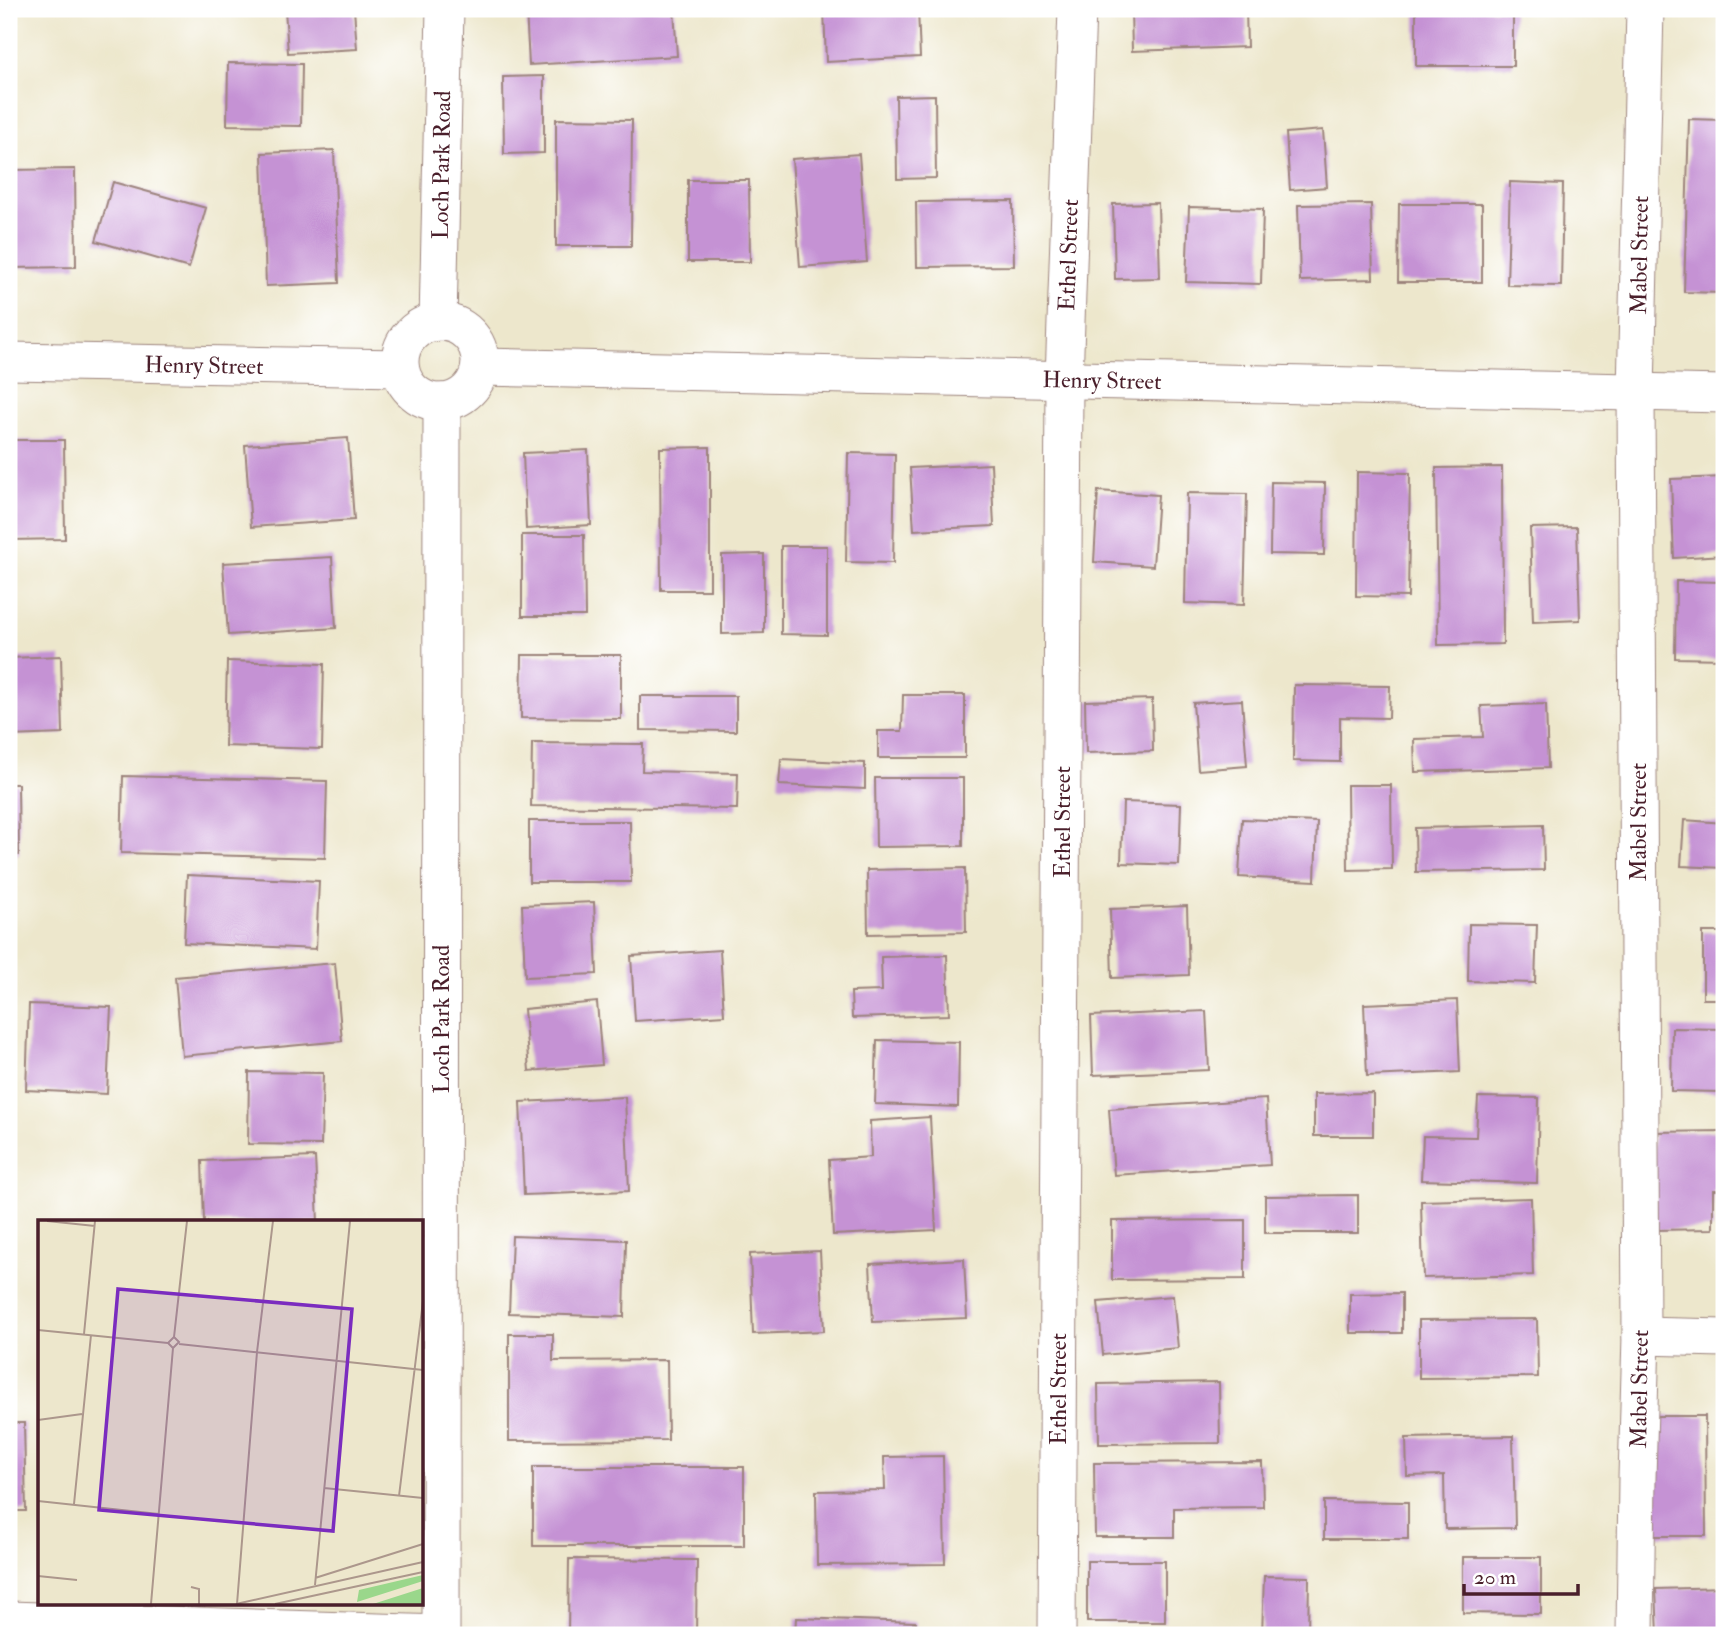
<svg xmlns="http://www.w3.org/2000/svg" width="1733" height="1644" font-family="'IM FELL Double Pica',serif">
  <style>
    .building { fill: #c592d4 }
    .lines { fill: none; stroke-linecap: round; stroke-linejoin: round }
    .minor-casing { stroke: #9c837c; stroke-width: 39 }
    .minor { stroke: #fff; stroke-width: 37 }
    .labels { text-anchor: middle; stroke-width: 7; stroke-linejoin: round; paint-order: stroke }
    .street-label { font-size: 23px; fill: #4a1f2b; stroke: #fff }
    .inset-road { fill: none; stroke: #ac978c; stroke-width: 2 }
    .view { fill: #7b2cbf; fill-opacity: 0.15; stroke: #7b2cbf; stroke-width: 3.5 }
    .inset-edge { fill: none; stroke: #4a1f2b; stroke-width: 3.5 }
  </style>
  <rect width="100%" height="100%" fill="#fff"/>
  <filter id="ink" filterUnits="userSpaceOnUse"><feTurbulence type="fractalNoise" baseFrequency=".0143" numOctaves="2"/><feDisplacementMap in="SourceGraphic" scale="14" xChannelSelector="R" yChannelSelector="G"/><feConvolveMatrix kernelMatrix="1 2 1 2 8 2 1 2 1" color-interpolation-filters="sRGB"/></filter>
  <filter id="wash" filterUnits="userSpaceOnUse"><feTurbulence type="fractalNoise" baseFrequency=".00686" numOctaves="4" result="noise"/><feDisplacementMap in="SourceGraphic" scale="28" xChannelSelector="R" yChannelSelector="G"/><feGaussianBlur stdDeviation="1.57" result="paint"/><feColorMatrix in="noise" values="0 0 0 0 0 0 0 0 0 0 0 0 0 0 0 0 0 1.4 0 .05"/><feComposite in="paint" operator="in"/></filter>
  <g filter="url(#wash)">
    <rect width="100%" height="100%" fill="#ede7cc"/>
    <g id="blocks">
      <!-- building -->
      <g class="building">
        <polygon points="285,9 354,9 357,49 288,53"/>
        <polygon points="526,9 674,9 677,56 529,65"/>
        <polygon points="824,9 918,9 920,57 826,62"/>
        <polygon points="1131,9 1246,9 1247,47 1132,51"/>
        <rect x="1416" y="9" width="97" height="57"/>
        <polygon points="228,63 302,64 301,126 227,125"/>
        <polygon points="544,76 544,153 504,154 503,77"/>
        <polygon points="935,95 936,178 897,179 896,96"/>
        <polygon points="556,119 632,120 631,246 556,246"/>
        <polygon points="1689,119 1724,120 1724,293 1684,292"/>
        <polygon points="1323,130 1327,187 1290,190 1286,133"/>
        <polygon points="334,150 339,283 266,286 262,153"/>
        <polygon points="859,154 867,262 800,267 792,159"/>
        <polygon points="75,169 76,267 9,268 9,170"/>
        <polygon points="688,180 749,180 750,262 688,262"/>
        <polygon points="113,182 206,208 189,268 96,241"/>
        <polygon points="1510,182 1563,184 1561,286 1507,285"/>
        <polygon points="1013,201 1014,266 917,267 916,202"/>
        <polygon points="1158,203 1160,278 1115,279 1113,204"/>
        <polygon points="1371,204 1373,279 1300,281 1298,205"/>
        <polygon points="1399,204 1482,204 1482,282 1398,282"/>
        <polygon points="1189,207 1263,209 1261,284 1186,282"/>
        <polygon points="348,438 354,520 251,527 245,445"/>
        <polygon points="9,440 64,440 65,539 9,540"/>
        <polygon points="710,447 710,590 661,590 660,448"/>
        <polygon points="588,450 591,525 526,529 523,453"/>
        <polygon points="848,453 895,454 893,563 846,562"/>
        <polygon points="991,464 994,526 914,530 910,468"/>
        <polygon points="1502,467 1503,644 1438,645 1436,468"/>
        <polygon points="1357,472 1410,473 1408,597 1356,596"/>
        <polygon points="1724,477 1724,555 1674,558 1671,479"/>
        <polygon points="1271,482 1325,483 1324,555 1270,554"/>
        <polygon points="1098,491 1158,495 1153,566 1094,562"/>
        <polygon points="1187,493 1247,494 1244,605 1185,603"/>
        <polygon points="1577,527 1580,620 1533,622 1530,528"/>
        <polygon points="522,535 584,535 585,616 522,616"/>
        <polygon points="781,546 827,546 827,635 781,634"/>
        <polygon points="764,554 764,633 722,634 722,555"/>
        <polygon points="332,557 336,628 228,635 223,563"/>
        <polygon points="1676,581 1724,582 1724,659 1675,658"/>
        <polygon points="522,655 621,655 621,719 521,718"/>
        <polygon points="61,656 63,734 9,736 9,658"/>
        <polygon points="227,661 324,664 322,749 225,746"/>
        <polygon points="1294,685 1390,686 1389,718 1340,717 1340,762 1293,761"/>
        <polygon points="903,695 965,695 965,758 878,758 878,731 902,731"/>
        <polygon points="640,696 736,696 736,731 640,730"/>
        <polygon points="1152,699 1153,751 1086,753 1085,701"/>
        <polygon points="1242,700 1247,766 1198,770 1193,703"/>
        <polygon points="1546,704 1548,768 1415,772 1414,739 1483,737 1481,706"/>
        <polygon points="532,743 643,744 642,771 738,773 737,809 531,806"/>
        <polygon points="781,759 865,763 865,789 779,785"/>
        <polygon points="123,776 327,781 325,858 121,853"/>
        <polygon points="875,778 963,778 963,846 876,847"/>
        <polygon points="9,784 18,784 19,855 9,855"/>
        <polygon points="1347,785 1391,785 1392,869 1348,870"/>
        <polygon points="1123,802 1181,804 1179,865 1121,863"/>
        <polygon points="1242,819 1317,822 1315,881 1239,877"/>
        <polygon points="1684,820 1724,823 1724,868 1681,866"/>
        <polygon points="529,821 630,821 631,882 529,882"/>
        <polygon points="1543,825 1544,870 1416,872 1415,828"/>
        <polygon points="965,868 966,932 868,934 867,870"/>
        <polygon points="187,875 319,881 316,949 184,943"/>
        <polygon points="594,902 597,974 525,977 522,905"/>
        <polygon points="1187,906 1189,975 1112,978 1110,909"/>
        <polygon points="1469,924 1537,925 1535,983 1468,981"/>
        <rect x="1703" y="932" width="21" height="67"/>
        <polygon points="720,950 724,1015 635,1021 631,956"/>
        <polygon points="947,955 949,1015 852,1018 851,992 882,991 881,957"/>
        <polygon points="335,963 342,1041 182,1056 175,977"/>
        <polygon points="1457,1000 1460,1072 1367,1076 1364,1004"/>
        <polygon points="597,1002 602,1065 529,1071 524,1009"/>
        <polygon points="29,1004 111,1007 107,1094 26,1090"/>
        <polygon points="1206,1011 1209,1070 1093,1075 1091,1016"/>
        <polygon points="1672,1028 1724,1029 1723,1092 1671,1091"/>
        <polygon points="877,1040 959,1042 958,1107 875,1104"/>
        <polygon points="249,1072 323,1073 321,1145 248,1144"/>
        <polygon points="1373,1093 1373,1136 1314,1136 1314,1094"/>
        <polygon points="625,1097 629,1191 524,1195 520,1102"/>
        <polygon points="1478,1097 1539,1098 1537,1183 1421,1180 1423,1136 1476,1137"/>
        <polygon points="1266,1099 1270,1165 1114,1175 1109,1109"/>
        <polygon points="930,1117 936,1230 833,1235 829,1160 871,1157 870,1121"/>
        <polygon points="1724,1131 1724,1190 1713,1190 1713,1229 1655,1230 1653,1132"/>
        <polygon points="315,1157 318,1222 204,1222 202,1161"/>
        <polygon points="1358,1195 1358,1233 1265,1233 1265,1196"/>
        <polygon points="1531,1198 1533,1275 1423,1278 1421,1201"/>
        <polygon points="1245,1220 1245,1279 1112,1280 1112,1221"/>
        <polygon points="512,1236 626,1240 624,1317 509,1313"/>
        <polygon points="820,1251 824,1331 753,1334 750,1254"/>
        <polygon points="964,1259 967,1318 873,1322 870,1264"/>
        <polygon points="1402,1293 1402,1333 1350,1333 1350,1294"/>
        <polygon points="1173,1296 1178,1348 1103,1355 1098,1302"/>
        <polygon points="1537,1319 1538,1377 1419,1378 1419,1320"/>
        <polygon points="509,1334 553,1334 553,1361 667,1360 668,1440 509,1441"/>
        <polygon points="1219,1382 1220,1443 1099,1444 1098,1384"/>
        <polygon points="1643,1416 1705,1416 1706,1536 1644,1536"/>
        <polygon points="9,1423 24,1423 26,1511 9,1511"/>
        <polygon points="1513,1436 1515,1528 1445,1529 1444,1475 1407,1476 1406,1438"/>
        <polygon points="943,1456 945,1564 817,1565 816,1491 885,1490 884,1457"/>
        <polygon points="1262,1462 1263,1507 1174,1508 1174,1537 1095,1537 1094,1463"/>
        <rect x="533" y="1467" width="211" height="79"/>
        <polygon points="1324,1501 1408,1502 1408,1539 1324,1539"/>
        <polygon points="1463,1557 1541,1557 1541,1614 1463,1613"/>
        <polygon points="569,1559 697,1560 696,1635 568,1635"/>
        <rect x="1087" y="1561" width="78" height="61"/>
        <polygon points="1264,1576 1309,1577 1308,1635 1262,1635"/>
        <polygon points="1724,1587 1724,1635 1658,1635 1656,1589"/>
        <polygon points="796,1618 916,1622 915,1635 795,1635"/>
      </g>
    </g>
  </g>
  <g filter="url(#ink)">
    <use href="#blocks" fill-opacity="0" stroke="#9c837c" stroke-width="2"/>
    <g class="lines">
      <!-- minor casing -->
      <g class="minor-casing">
        <g id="minor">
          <polyline points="438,322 445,9"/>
          <circle cx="440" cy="362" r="40"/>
          <polyline points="9,361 400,368"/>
          <polyline points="480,367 1724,394"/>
          <polyline points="1641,1336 1724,1338"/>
          <polyline points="9,1620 441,1634"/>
          <polyline points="441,1635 442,402"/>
          <polyline points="1057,1635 1064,379 1077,9"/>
          <polyline points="1635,1635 1637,1478 1641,1336 1636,392 1645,9"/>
        </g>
      </g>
      <!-- minor -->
      <use href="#minor" class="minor"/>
    </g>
  </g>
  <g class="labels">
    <!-- street labels -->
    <g class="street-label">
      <text transform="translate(441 165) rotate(-89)" y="8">Loch Park Road</text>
      <text transform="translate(1068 255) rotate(-88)" y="8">Ethel Street</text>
      <text transform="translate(1639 255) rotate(-89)" y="8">Mabel Street</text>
      <text transform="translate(204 365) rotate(1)" y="8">Henry Street</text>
      <text transform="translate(1102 380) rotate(1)" y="8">Henry Street</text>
      <text transform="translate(1062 822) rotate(-90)" y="8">Ethel Street</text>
      <text transform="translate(1638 822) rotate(-90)" y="8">Mabel Street</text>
      <text transform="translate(441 1019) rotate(-90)" y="8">Loch Park Road</text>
      <text transform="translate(1058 1389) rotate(-90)" y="8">Ethel Street</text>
      <text transform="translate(1639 1389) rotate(-89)" y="8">Mabel Street</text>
    </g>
  </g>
  <!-- overview -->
  <g transform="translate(38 1220)">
    <rect width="385" height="385" fill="#ede7cc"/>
    <path d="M385 355V361L319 382 321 370ZM385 368V384H335Z" fill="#9ad78b"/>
    <path class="inset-road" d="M9 1 57 6M0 110 130 123M46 114 57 1M136 117 141 122 135 128 130 123 136 117 149 1M141 124 385 150M0 200 44 194M286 268 385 278M361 276 385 81M0 281 121 294M36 284 53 115M0 356 39 360M277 358 385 324M277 365 312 1M153 367 161 369V384M113 384 135 128M198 384 385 342M199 384 219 132 235 1M237 384 385 352"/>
    <path class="view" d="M80 69 314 89 295 311 61 290Z"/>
    <rect width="385" height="385" class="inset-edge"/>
  </g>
  <!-- margin -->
  <rect width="1733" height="1644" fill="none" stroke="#fff" stroke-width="35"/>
  <!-- scale -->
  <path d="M1464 1584v10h114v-10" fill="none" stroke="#4a1f2b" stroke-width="3.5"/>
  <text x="1474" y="1584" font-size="21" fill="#4a1f2b" stroke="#ffffff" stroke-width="5" paint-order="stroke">20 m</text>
</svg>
